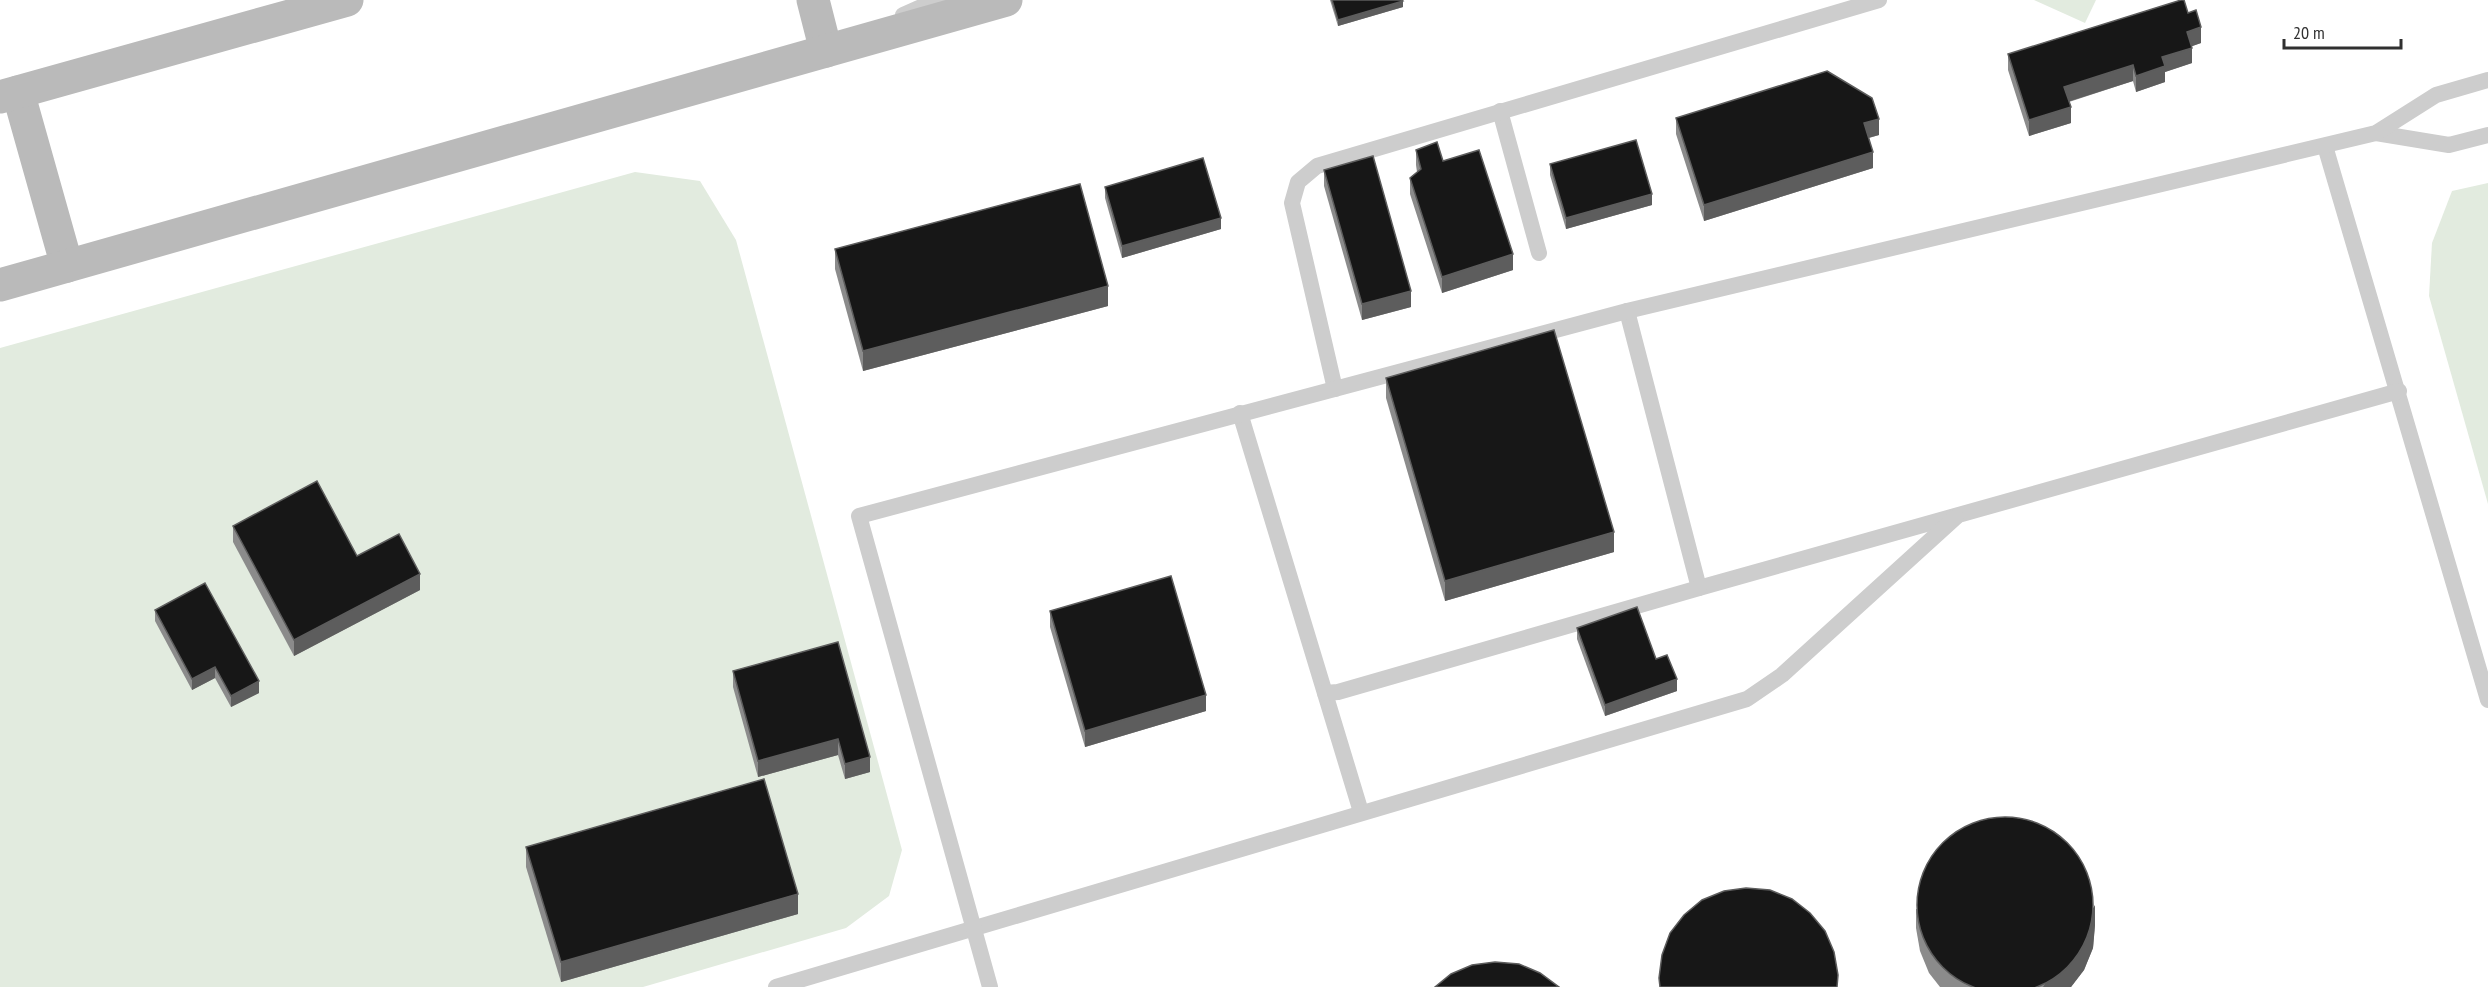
<svg xmlns="http://www.w3.org/2000/svg" width="2488" height="987" font-family="'PT Sans Narrow',sans-serif">
  <style>
    .green { fill: #e2ebdf }
    .lines { fill: none; stroke-linecap: round; stroke-linejoin: round }
    .lane { stroke: #cdcdcd; stroke-width: 16 }
    .secondary { stroke: #bababa; stroke-width: 33 }
    .wall { fill: #8b8b8b }
    .shaded-wall { fill: #5d5d5d }
    .building { fill: #171717; stroke: #5d5d5d; stroke-width: 1.5 }
  </style>
  <rect width="100%" height="100%" fill="#fff"/>
  <!-- green -->
  <g class="green">
    <polygon points="2034,0 2096,0 2085,23"/>
    <polygon points="635,172 700,181 736,240 902,850 889,896 846,928 643,987 0,987 0,348"/>
    <polygon points="2488,183 2488,504 2429,296 2432,243 2452,191"/>
  </g>
  <g class="lines">
    <!-- lane -->
    <g class="lane">
      <polyline points="903,15 937,0"/>
      <polyline points="1500,111 1539,253"/>
      <polyline points="2376,133 2449,145 2488,135"/>
      <polyline points="2325,146 2488,700"/>
      <polyline points="1627,311 1699,588 2399,391"/>
      <polyline points="1335,389 1292,203 1298,182 1317,166 1879,0"/>
      <polyline points="1240,413 1361,812"/>
      <polyline points="1325,693 1338,692 1699,588"/>
      <polyline points="776,987 1747,699 1782,675 1956,517"/>
      <polyline points="990,987 859,516 1627,311 2376,133 2436,95 2488,80"/>
    </g>
    <!-- secondary -->
    <g class="secondary">
      <polyline points="813,0 826,51"/>
      <polyline points="18,92 67,266"/>
      <polyline points="0,97 347,0"/>
      <polyline points="0,285 1006,0"/>
    </g>
  </g>
  <!-- wall -->
  <g class="wall">
    <polygon points="1330,0 1402,0 1403,7 1338,26"/>
    <polygon points="2188,13 2201,43 2192,46 2192,63 2165,72 2165,82 2136,92 2133,81 2069,102 2071,123 2029,136 2008,70 2008,54"/>
    <polygon points="1676,118 1879,135 1869,138 1873,168 1704,221 1676,134"/>
    <polygon points="1416,150 1443,161 1513,270 1442,293 1410,194 1410,178 1417,172 1416,165"/>
    <polygon points="1550,164 1652,205 1566,229 1550,175"/>
    <polygon points="1324,170 1411,307 1362,320 1324,186"/>
    <polygon points="1105,187 1221,229 1122,258 1105,198"/>
    <polygon points="835,249 1108,306 863,371 835,269"/>
    <polygon points="1386,378 1614,552 1445,601 1386,398"/>
    <polygon points="233,526 357,556 420,590 294,656 233,542"/>
    <polygon points="155,610 259,693 231,707 215,678 192,690 155,621"/>
    <polygon points="1050,611 1206,711 1085,747 1050,627"/>
    <polygon points="1577,628 1656,659 1677,691 1605,716 1577,639"/>
    <polygon points="838,642 870,772 845,779 838,755 758,777 733,687 733,671"/>
    <polygon points="526,847 798,914 561,982 526,867"/>
    <polygon points="1916,909 2095,925 2093,948 2084,970 2071,987 1940,987 1929,973 1920,951 1916,928"/>
  </g>
  <!-- shaded-wall -->
  <g class="shaded-wall">
    <polygon points="1403,1 1403,7 1338,26 1338,20"/>
    <polygon points="2201,27 2201,43 2187,48 2187,32"/>
    <polygon points="2192,48 2192,63 2165,72 2165,82 2136,92 2136,76 2162,57"/>
    <polygon points="2133,65 2133,81 2064,103 2064,87"/>
    <polygon points="2071,107 2071,123 2029,136 2029,120"/>
    <polygon points="1879,119 1879,135 1864,139 1864,123"/>
    <polygon points="1873,152 1873,168 1704,221 1704,205"/>
    <polygon points="1652,194 1652,205 1566,229 1566,218"/>
    <polygon points="1221,218 1221,229 1122,258 1122,246"/>
    <polygon points="1513,254 1513,270 1442,293 1442,277"/>
    <polygon points="1108,286 1108,306 863,371 863,351"/>
    <polygon points="1411,291 1411,307 1362,320 1362,304"/>
    <polygon points="1614,532 1614,552 1445,601 1445,581"/>
    <polygon points="420,574 420,590 294,656 294,640"/>
    <polygon points="215,667 215,678 192,690 192,679"/>
    <polygon points="1677,679 1677,691 1605,716 1605,705"/>
    <polygon points="259,681 259,693 231,707 231,696"/>
    <polygon points="1206,695 1206,711 1085,747 1085,731"/>
    <polygon points="838,739 838,755 758,777 758,761"/>
    <polygon points="870,757 870,772 845,779 845,764"/>
    <polygon points="798,894 798,914 561,982 561,962"/>
    <polygon points="2095,905 2095,925 2093,948 2084,970 2071,987 2043,987"/>
  </g>
  <!-- building -->
  <g class="building">
    <polygon points="1332,0 1402,0 1403,1 1338,20"/>
    <polygon points="2181,0 2184,0 2188,13 2196,10 2201,27 2187,32 2192,48 2162,57 2165,66 2136,76 2133,65 2064,87 2071,107 2029,120 2008,54"/>
    <polygon points="1827,71 1872,98 1879,119 1864,123 1873,152 1704,205 1676,118"/>
    <polygon points="1636,140 1652,194 1566,218 1550,164"/>
    <polygon points="1437,142 1443,161 1479,150 1513,254 1442,277 1410,178 1421,169 1416,150"/>
    <polygon points="1373,156 1411,291 1362,304 1324,170"/>
    <polygon points="1203,158 1221,218 1122,246 1105,187"/>
    <polygon points="1080,184 1108,286 863,351 835,249"/>
    <polygon points="1554,330 1614,532 1445,581 1386,378"/>
    <polygon points="317,481 357,556 399,534 420,574 294,640 233,526"/>
    <polygon points="1171,576 1206,695 1085,731 1050,611"/>
    <polygon points="205,583 259,681 231,696 215,667 192,679 155,610"/>
    <polygon points="1637,607 1656,659 1667,655 1677,679 1605,705 1577,628"/>
    <polygon points="838,642 870,757 845,764 838,739 758,761 733,671"/>
    <polygon points="764,779 798,894 561,962 526,847"/>
    <circle cx="2005" cy="905" r="88"/>
    <polygon points="1746,888 1770,890 1792,899 1810,913 1825,931 1834,952 1838,975 1837,987 1660,987 1659,978 1662,955 1670,933 1684,915 1702,900 1724,891"/>
    <polygon points="1495,962 1519,964 1540,973 1559,987 1435,987 1451,974 1472,965"/>
  </g>
  <!-- scale -->
  <path d="M2284 39v9h117v-9" fill="none" stroke="#303030" stroke-width="3"/>
  <text x="2293" y="39" font-size="18" fill="#303030" stroke="#ffffff" stroke-width="4.5" paint-order="stroke">20 m</text>
</svg>
